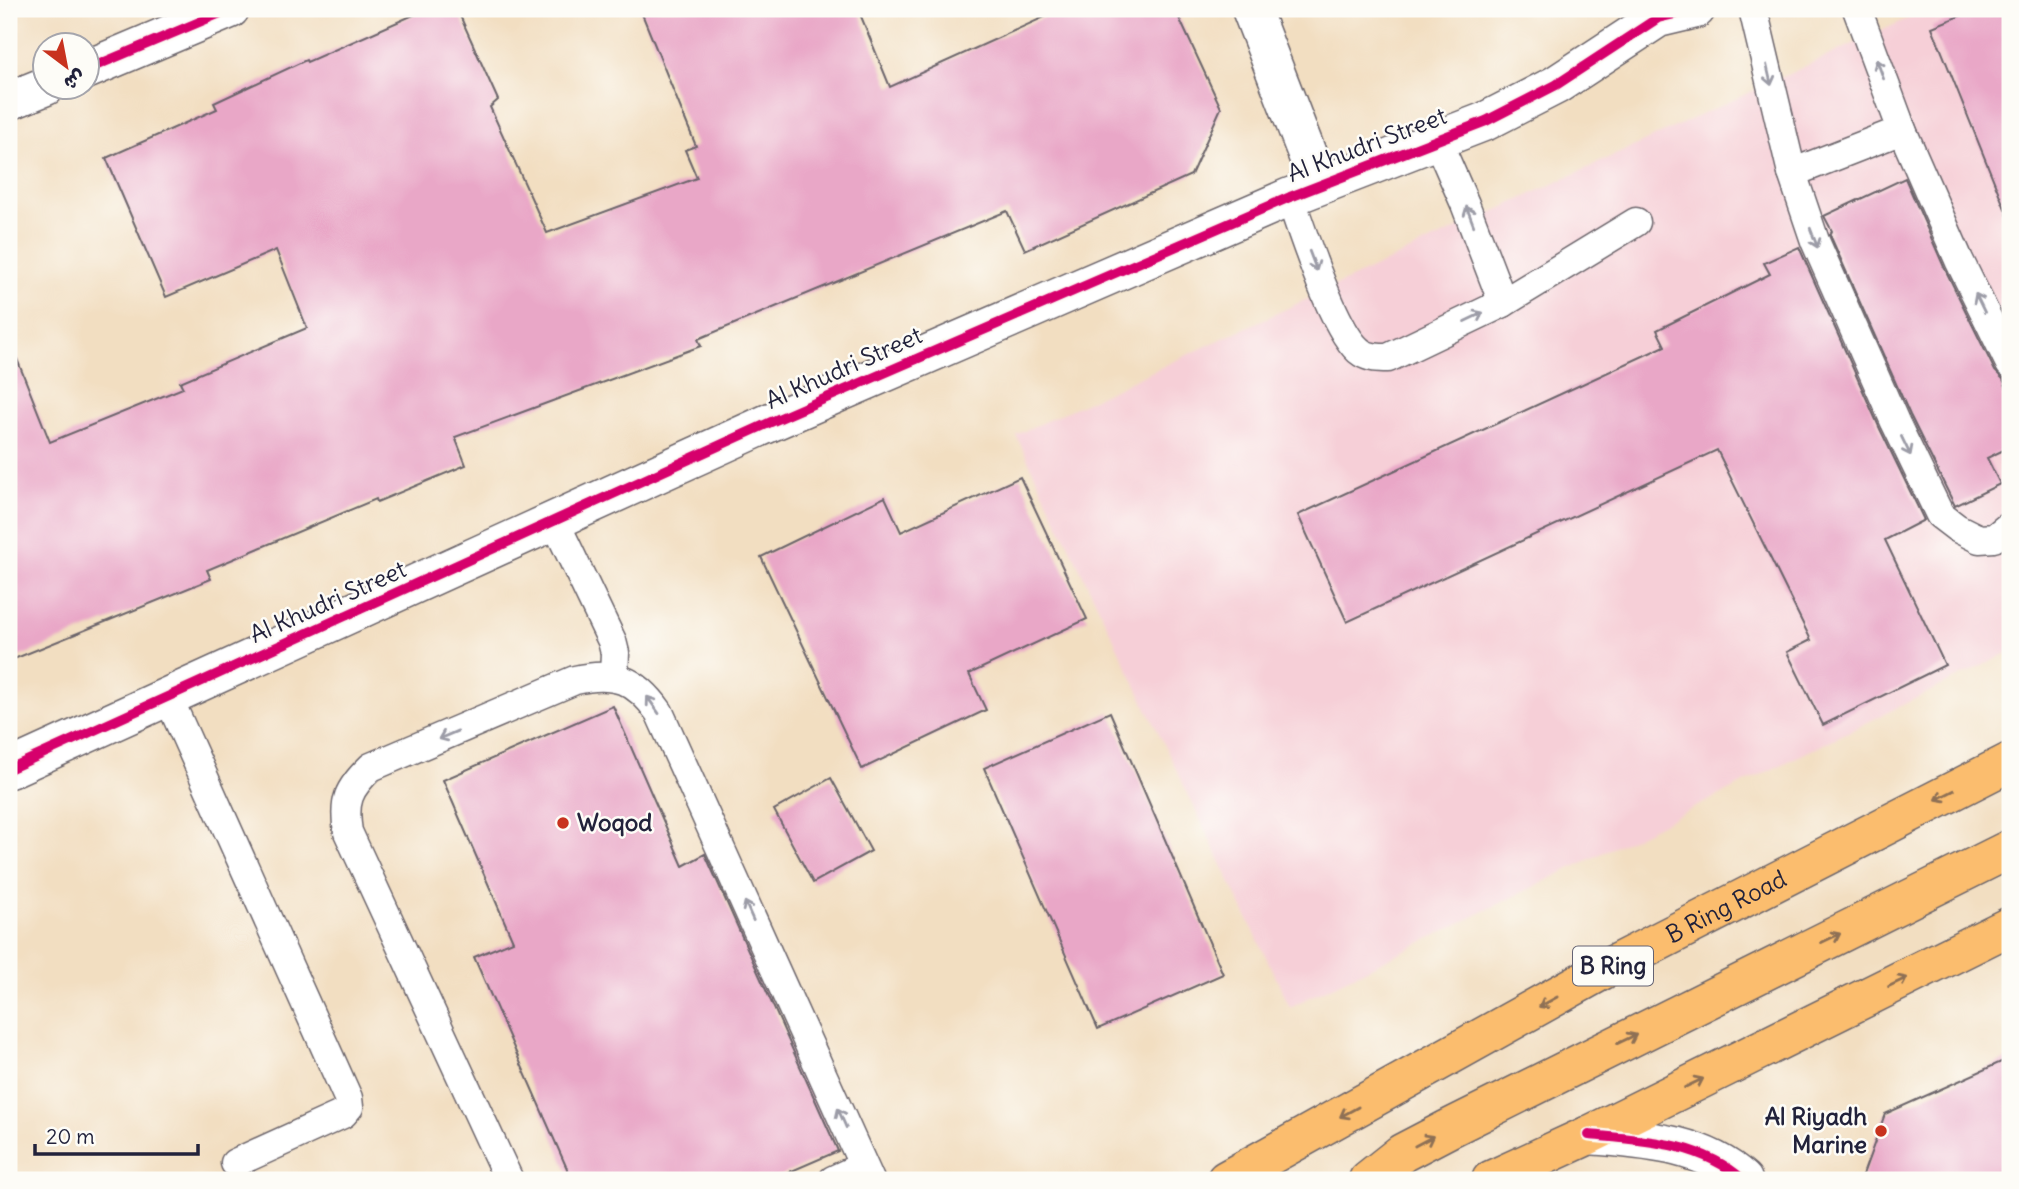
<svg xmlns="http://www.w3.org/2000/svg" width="2019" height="1189" font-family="Delius,'Playpen Sans Arabic',sans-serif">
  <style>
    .built { fill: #f6cfd7 }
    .building { fill: #e9a7c7 }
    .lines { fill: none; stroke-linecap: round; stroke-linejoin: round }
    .lane-casing { stroke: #6b646a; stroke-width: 31 }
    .street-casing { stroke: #6b646a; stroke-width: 41 }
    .primary-casing { stroke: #6b646a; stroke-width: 41 }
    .lane { stroke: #fff; stroke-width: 28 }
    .street { stroke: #fff; stroke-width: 38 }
    .primary { stroke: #fbbd6e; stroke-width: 38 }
    .cycleway-casing { stroke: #fdfcf7; stroke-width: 15 }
    .cycleway { stroke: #d6006c; stroke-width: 10 }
    .oneway { stroke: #9c9ca7 }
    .oneway2 { stroke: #8e7054 }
    .poi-dot { fill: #c8321e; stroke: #fdfcf7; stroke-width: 2.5 }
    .labels { text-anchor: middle; stroke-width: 5; stroke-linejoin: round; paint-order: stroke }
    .shield { fill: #fdfcf7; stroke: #646373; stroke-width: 2 }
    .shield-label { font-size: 23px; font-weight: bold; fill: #22223b }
    .street-label { font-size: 24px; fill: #22223b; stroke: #fdfcf7 }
    .poi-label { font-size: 24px; font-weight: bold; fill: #22223b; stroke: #fdfcf7; text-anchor: start }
  </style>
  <rect width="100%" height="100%" fill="#fdfcf7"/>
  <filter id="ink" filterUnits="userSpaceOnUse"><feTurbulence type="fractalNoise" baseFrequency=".0143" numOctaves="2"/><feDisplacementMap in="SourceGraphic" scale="14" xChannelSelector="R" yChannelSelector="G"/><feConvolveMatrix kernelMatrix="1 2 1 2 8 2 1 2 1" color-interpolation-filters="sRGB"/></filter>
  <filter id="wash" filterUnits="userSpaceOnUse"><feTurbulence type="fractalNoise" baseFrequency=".00686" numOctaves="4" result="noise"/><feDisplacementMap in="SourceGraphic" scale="28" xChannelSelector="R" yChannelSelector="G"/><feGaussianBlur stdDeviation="1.57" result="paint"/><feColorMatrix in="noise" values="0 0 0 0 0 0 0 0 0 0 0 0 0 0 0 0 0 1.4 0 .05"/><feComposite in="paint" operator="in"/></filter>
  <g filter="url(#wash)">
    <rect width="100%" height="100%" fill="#f2dec1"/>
    <!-- built -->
    <polygon class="built" points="1928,9 2010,9 2010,652 1290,1007 1016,435"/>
    <g id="blocks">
      <!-- building -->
      <g class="building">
        <polygon points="427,9 457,9 498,100 490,107 547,233 697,178 685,150 696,146 640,9 858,9 890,87 1062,9 1175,9 1221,108 1191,175 1025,250 1007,211 698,339 701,346 455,437 466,465 377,502 376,499 207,570 211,579 9,661 9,345 11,344 50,442 183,388 180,382 307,328 276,250 166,297 106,158 217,109 214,103 306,60 307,62"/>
        <polygon points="1977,9 2010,9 2010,216 2008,216 1932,27"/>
        <polygon points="1905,178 1944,267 1995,371 2003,379 2010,395 2010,447 1987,458 2000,484 1955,506 1910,415 1830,235 1832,231 1824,216"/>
        <polygon points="1799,247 1880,429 1924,520 1885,540 1945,665 1823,725 1787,652 1811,640 1717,450 1347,622 1298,515 1665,346 1657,330 1770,274 1764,263"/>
        <polygon points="1020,477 1087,619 969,674 986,710 862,769 761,557 885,497 901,532"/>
        <polygon points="613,706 683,866 705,854 838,1151 771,1180 572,1180 474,957 513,941 443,780"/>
        <polygon points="1110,712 1223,974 1098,1029 984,768"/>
        <polygon points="831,778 871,851 813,883 774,810"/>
        <polygon points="2010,1058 2010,1180 1861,1180 1885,1114"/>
      </g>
    </g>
  </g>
  <g filter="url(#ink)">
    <use href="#blocks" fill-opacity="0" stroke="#6b646a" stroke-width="2"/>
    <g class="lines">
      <!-- lane casing -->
      <g class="lane-casing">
        <g id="lane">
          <polyline points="1753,9 1792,173 1815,241 1895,422 1940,515 1957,528 1979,539 1994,538 2010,525"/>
          <polyline points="1857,9 1902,130 1959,260 2010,364"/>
          <polyline points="1437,140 1465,204 1503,303"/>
          <polyline points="1792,173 1902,130"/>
          <path d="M1290 197C1302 231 1335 336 1362 353 1370 358 1379 358 1388 358L1503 303 1636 222"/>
          <polyline points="555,522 612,641 615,653 614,676"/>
          <polyline points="168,697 348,1098 349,1107 343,1114 235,1163"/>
          <path d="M509 1180 348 832C343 801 348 789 371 767L575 680C614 671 636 679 659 712L870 1180"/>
          <polyline points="833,1180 863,1166"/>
        </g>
      </g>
      <!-- street casing -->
      <g class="street-casing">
        <g id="street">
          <polyline points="1251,9 1319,185"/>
          <polyline points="88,69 230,9"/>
          <polyline points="9,101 46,86"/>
          <polyline points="9,769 771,422 1290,197 1486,121 1556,85 1658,18 1696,9"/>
          <path d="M1589 1135C1643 1140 1701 1142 1743 1180"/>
        </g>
      </g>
      <!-- primary casing -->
      <g class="primary-casing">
        <g id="primary">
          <path id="s1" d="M1226 1180 1603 970 2010 762"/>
          <polyline points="1368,1180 1402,1153 1448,1129 2010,849"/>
          <polyline points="1491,1180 1589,1135 2010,926"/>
        </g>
      </g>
      <!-- lane -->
      <use href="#lane" class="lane"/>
      <!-- street -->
      <use href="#street" class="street"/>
      <!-- primary -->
      <use href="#primary" class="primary"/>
      <!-- cycleway casing -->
      <g class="cycleway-casing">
        <g id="cycleway">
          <polyline points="88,69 230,9"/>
          <polyline points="9,769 771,422 1290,197 1486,121 1556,85 1658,18 1696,9"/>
          <path d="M1589 1135C1643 1140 1701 1142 1743 1180"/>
        </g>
      </g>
      <!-- cycleway -->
      <use href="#cycleway" class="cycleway"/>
    </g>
    <!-- one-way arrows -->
    <defs><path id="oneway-shaft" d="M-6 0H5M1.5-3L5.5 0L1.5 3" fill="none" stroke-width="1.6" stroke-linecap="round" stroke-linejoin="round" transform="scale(1.75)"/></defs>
    <g class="oneway">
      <use href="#oneway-shaft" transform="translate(1880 69) rotate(-110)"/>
      <use href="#oneway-shaft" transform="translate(1769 75) rotate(77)"/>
      <use href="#oneway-shaft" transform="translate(1470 216) rotate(-111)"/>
      <use href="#oneway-shaft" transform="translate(1814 238) rotate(69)"/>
      <use href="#oneway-shaft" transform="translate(1313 261) rotate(69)"/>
      <use href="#oneway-shaft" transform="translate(1980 303) rotate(-116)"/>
      <use href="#oneway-shaft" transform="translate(1474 317) rotate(-26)"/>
      <use href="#oneway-shaft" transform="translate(1906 446) rotate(64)"/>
      <use href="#oneway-shaft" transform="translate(653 705) rotate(-125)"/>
      <use href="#oneway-shaft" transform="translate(448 735) rotate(157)"/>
      <use href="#oneway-shaft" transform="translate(749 911) rotate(-114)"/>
      <use href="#oneway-shaft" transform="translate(842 1118) rotate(-114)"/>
    </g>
    <g class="oneway2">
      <use href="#oneway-shaft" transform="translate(1945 795) rotate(153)"/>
      <use href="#oneway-shaft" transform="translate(1831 938) rotate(-26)"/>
      <use href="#oneway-shaft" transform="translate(1898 982) rotate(-26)"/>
      <use href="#oneway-shaft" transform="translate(1548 1002) rotate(151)"/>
      <use href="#oneway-shaft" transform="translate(1627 1039) rotate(-26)"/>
      <use href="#oneway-shaft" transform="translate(1694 1083) rotate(-26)"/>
      <use href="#oneway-shaft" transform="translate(1349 1112) rotate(151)"/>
      <use href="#oneway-shaft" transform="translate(1424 1141) rotate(-28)"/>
    </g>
  </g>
  <!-- markers -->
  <g class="poi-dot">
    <circle cx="563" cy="823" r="7"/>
    <circle cx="1881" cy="1131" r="7"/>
  </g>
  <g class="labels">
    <!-- shield labels -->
    <rect class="shield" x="1573" y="946.5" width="80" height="39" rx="5"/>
    <g class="shield-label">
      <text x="1613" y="974">B Ring</text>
    </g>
    <!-- street labels -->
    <g class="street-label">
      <text transform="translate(1367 145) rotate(-21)" y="8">Al Khudri Street</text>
      <text transform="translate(844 368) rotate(-24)" y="8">Al Khudri Street</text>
      <text transform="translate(328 602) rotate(-24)" y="8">Al Khudri Street</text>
      <text dy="8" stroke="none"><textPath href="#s1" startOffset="570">B Ring Road</textPath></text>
    </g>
    <!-- poi labels -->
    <g class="poi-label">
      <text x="577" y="831">Woqod</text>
      <text x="1867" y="1125" text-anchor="end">Al Riyadh<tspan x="1867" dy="28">Marine</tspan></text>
    </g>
  </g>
  <!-- margin -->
  <rect width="2019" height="1189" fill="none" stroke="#fdfcf7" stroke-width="35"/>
  <!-- north arrow -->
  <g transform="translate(66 66) rotate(148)"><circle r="33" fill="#fdfcf7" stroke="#a5a5ac" stroke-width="2"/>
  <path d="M0-5L12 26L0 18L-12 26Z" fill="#c8321e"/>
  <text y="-10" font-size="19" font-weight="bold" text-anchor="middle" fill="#22223b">ش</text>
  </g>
  <!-- scale -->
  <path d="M35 1144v10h163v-10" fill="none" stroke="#22223b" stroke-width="3.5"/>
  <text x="46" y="1144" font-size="21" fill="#22223b" stroke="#fdfcf7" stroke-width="5" paint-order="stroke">20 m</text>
</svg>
